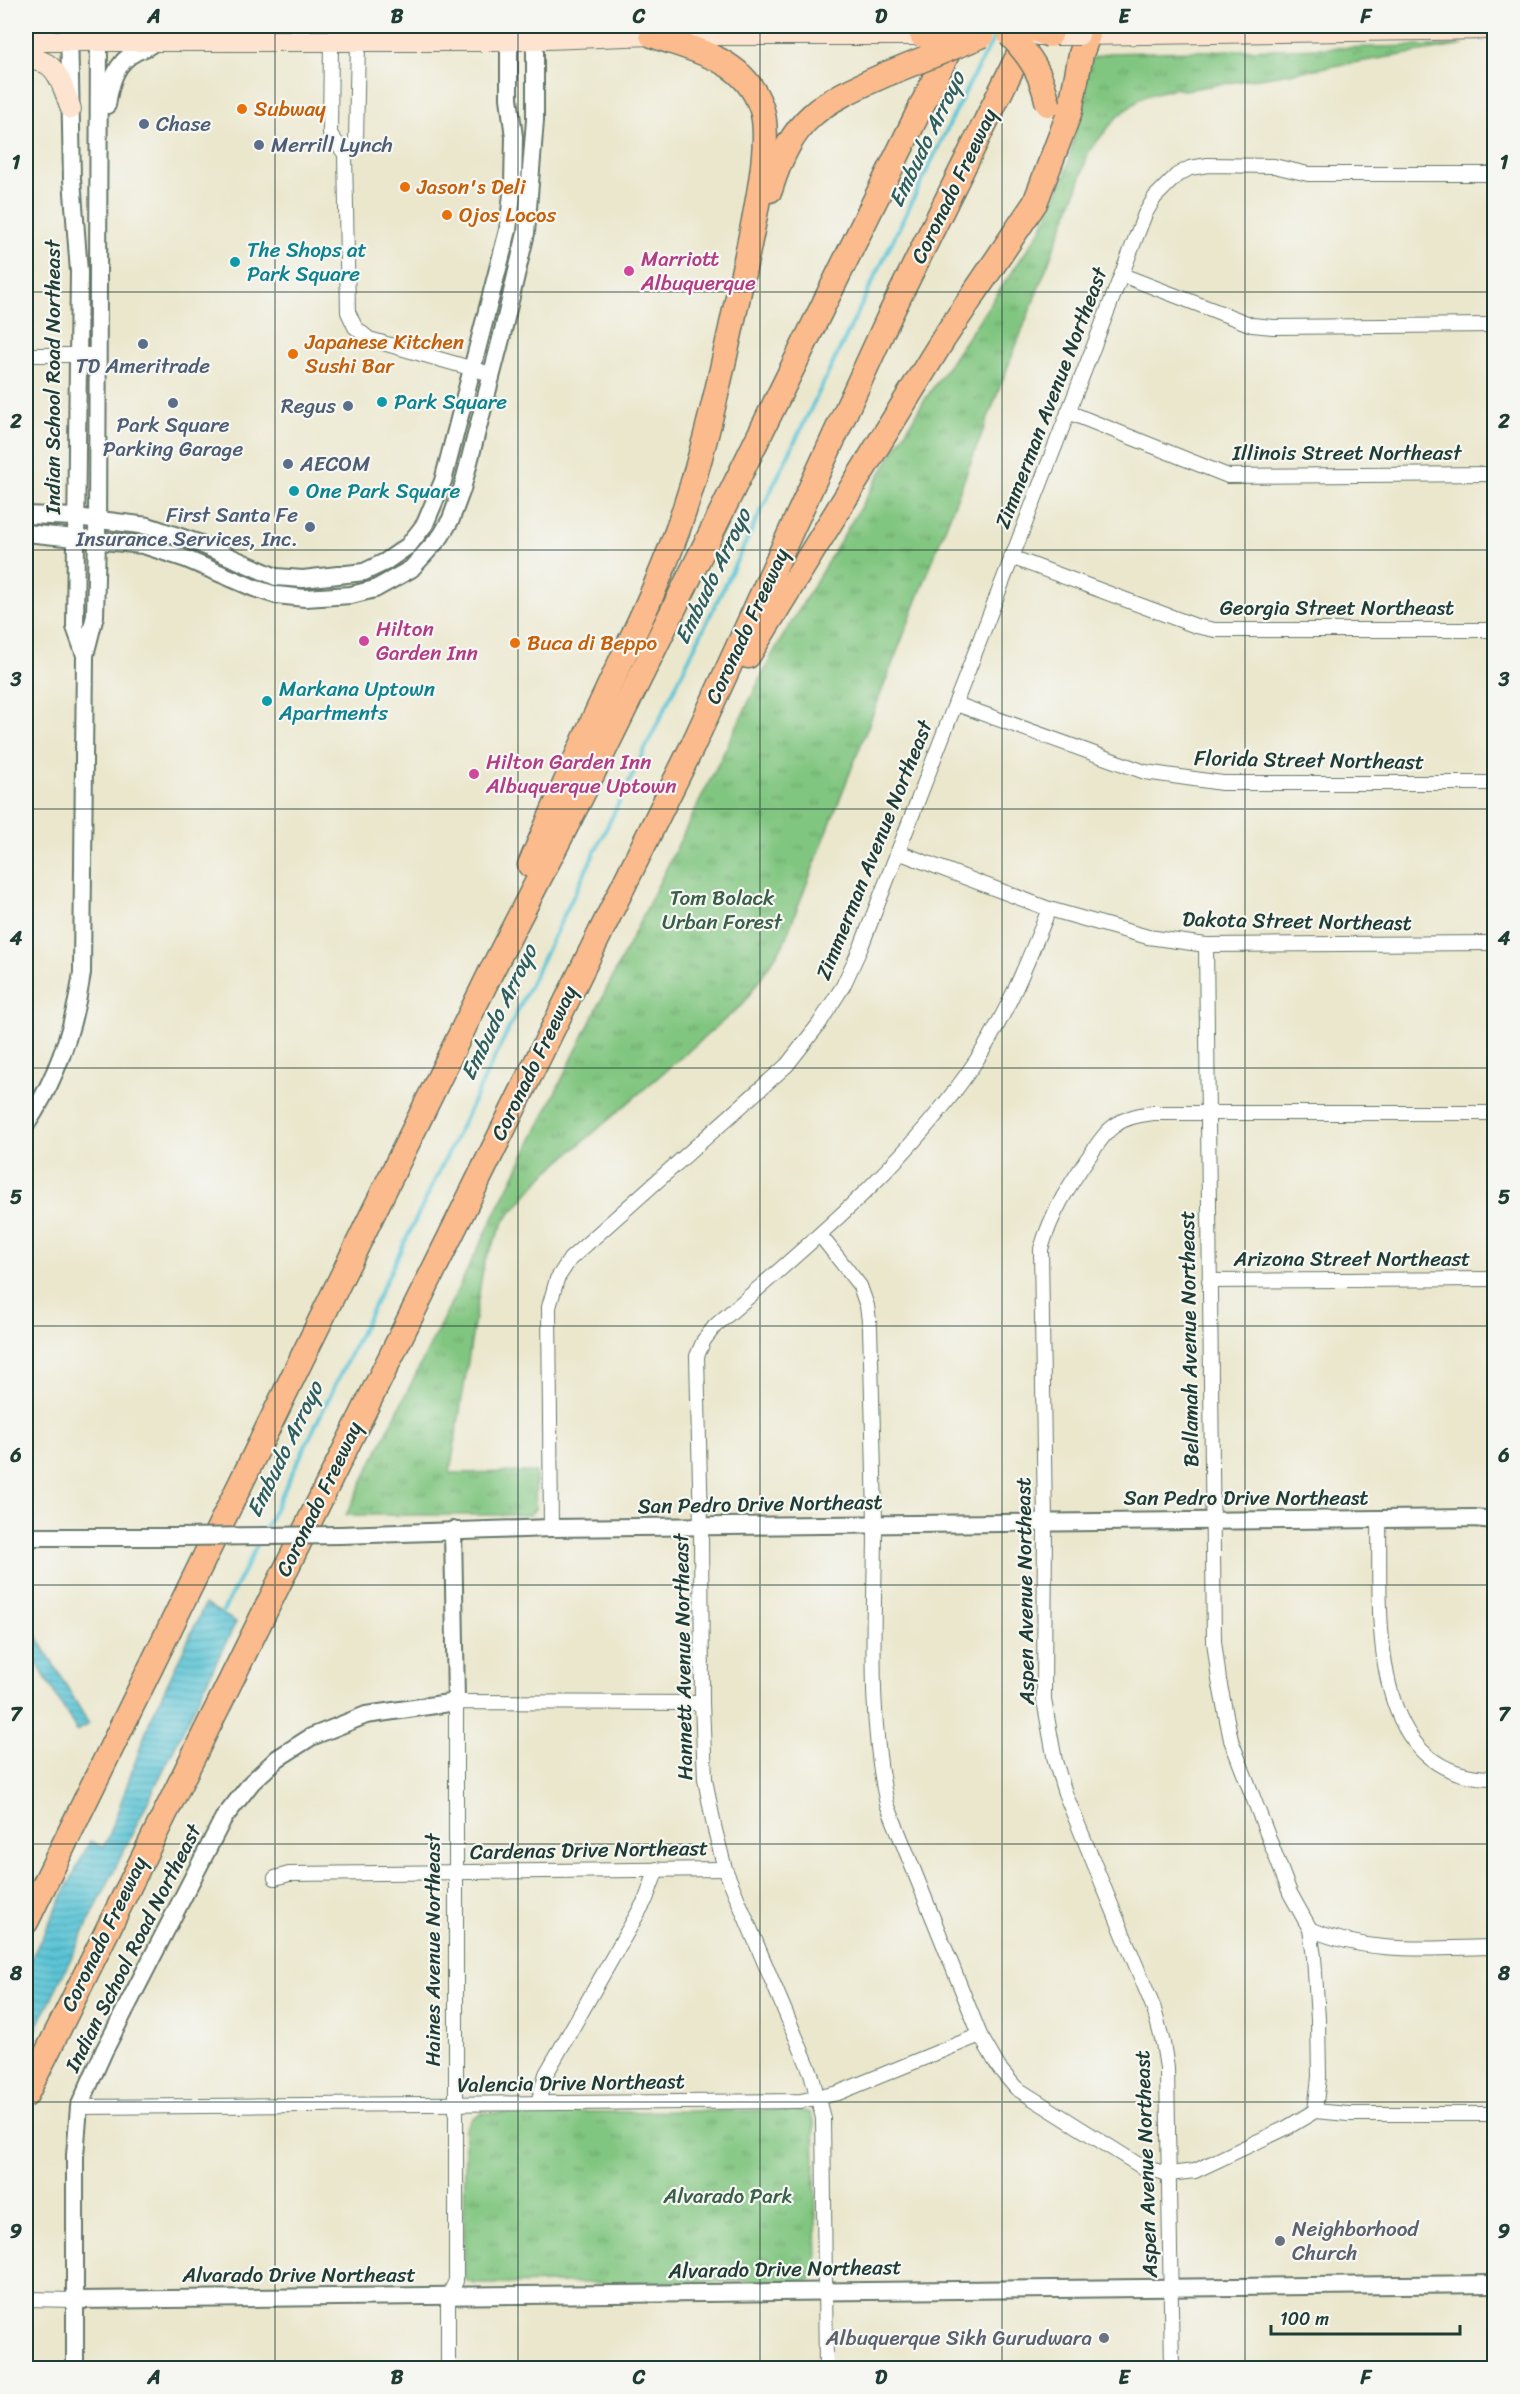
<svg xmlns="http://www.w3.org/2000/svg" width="1520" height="2394" font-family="Sriracha,sans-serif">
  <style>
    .grass { fill: url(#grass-tufts); stroke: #50825a; stroke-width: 1.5 }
    .water { fill: url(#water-rules); stroke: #3d8185; stroke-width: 1.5 }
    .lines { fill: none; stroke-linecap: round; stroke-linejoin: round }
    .stream { stroke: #5bc5d6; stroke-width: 4 }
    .minor-casing { stroke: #66786a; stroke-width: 16 }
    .tertiary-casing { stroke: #66786a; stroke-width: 20 }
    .secondary-casing { stroke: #66786a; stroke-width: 22 }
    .motorway-casing { stroke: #66786a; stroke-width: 27 }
    .minor { stroke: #fff; stroke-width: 14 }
    .tertiary { stroke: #fff; stroke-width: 16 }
    .secondary { stroke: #fde4d1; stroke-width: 20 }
    .motorway { stroke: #fbbb8c; stroke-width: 24 }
    .tertiary-bridge-casing { stroke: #66786a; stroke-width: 20; stroke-linecap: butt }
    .secondary-bridge-casing { stroke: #66786a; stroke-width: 22; stroke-linecap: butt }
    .motorway-bridge-casing { stroke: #66786a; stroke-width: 27; stroke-linecap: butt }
    .tertiary-bridge { stroke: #fff; stroke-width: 16 }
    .secondary-bridge { stroke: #fde4d1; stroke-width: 20 }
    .motorway-bridge { stroke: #fbbb8c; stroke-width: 24 }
    .grid { fill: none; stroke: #1f3d34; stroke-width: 1.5; stroke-opacity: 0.55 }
    .food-dot { fill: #e8710a; stroke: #f6f6f2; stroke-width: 2 }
    .service-dot { fill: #5c6f8a; stroke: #f6f6f2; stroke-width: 2 }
    .culture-dot { fill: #0f9aa8; stroke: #f6f6f2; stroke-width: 2 }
    .hotel-dot { fill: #d1479c; stroke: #f6f6f2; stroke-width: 2 }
    .worship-dot { fill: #6b7280; stroke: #f6f6f2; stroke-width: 2 }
    .labels { text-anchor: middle; stroke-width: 4.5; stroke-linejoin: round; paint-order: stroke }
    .food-label { font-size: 21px; fill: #c56008; stroke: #f6f6f2; text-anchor: start }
    .service-label { font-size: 21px; fill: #4e5e75; stroke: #f6f6f2; text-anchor: start }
    .street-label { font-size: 21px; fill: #1f3d34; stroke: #f6f6f2 }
    .culture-label { font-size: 21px; fill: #0d838f; stroke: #f6f6f2; text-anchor: start }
    .hotel-label { font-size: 21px; fill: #b23c85; stroke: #f6f6f2; text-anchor: start }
    .park-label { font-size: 21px; fill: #385f47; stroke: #f6f6f2 }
    .worship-label { font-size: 21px; fill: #5b616d; stroke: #f6f6f2; text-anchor: start }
    .water-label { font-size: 22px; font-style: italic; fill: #2e5f5c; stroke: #f6f6f2 }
    .neatline { fill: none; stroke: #1f3d34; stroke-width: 2 }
    .grid-label { font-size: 20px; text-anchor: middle; font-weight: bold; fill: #1f3d34 }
  </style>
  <defs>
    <pattern id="grass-tufts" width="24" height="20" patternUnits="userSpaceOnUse" patternTransform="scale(1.5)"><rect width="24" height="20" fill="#81c680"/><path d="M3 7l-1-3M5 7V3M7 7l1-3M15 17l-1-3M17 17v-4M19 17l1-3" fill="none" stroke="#69a26a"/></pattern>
    <pattern id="water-rules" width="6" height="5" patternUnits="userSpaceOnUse" patternTransform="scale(1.5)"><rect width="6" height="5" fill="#5bc5d6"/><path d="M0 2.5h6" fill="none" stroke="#4ba1ae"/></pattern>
  </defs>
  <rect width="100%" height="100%" fill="#f6f6f2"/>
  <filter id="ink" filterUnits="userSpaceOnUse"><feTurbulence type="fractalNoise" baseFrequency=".0167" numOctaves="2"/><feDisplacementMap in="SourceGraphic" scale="12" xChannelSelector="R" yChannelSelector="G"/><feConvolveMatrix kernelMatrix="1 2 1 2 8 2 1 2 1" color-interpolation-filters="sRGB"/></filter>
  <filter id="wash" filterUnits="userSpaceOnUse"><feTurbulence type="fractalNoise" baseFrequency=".008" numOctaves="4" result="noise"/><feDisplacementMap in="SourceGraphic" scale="24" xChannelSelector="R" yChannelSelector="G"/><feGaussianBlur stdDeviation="1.35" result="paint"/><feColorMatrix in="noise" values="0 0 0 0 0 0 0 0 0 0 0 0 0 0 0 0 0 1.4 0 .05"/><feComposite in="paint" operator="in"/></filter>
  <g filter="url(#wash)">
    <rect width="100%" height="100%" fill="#ebe7cd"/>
    <!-- grass -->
    <g class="grass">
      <polygon points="1464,45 1184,90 1173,88 1143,97 1117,117 1089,151 1077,189 783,945 743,1004 542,1177 505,1220 484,1262 450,1473 536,1472 535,1509 530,1515 346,1515 773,653 924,401 1040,231 1065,176 1076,128 1087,60 1108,53"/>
      <polygon points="801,2110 810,2113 814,2123 817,2268 814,2277 807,2281 474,2284 467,2281 464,2275 465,2129 471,2119 481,2113"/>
    </g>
    <!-- water -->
    <g class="water">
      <polygon points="205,1604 236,1622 26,2050 26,1969 90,1841 103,1847 109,1836 149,1723"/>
      <polygon points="26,1618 89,1724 77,1731 26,1645"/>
    </g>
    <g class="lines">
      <!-- stream -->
      <g class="stream">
        <polyline points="264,1531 969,84 1000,26"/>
        <polyline points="220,1617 259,1541"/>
      </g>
    </g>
  </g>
  <g filter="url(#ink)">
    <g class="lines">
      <!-- minor casing -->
      <g class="minor-casing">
        <g id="minor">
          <polyline points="331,40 330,134 345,154 348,312 355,327 369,339 491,374"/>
          <polyline points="345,154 356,141 358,41"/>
          <polyline points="1122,275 1252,325 1273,327 1494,325"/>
          <polyline points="26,355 98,355"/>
          <polyline points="1068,412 1228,476 1494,474"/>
          <polyline points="1011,557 1196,626 1215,630 1494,630"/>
          <polyline points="956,704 1145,772 1222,783 1494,783"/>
          <polyline points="898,852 1049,909 1148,937 1206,945 1494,943"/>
          <polyline points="1206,945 1214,1641 1219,1680 1231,1740 1290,1893 1310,1929 1314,1957 1318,2019 1319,2077 1315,2111"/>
          <path d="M820 1235 860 1286 867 1306 870 1328C872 1394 874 1460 875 1525 875 1619 867 1712 887 1804L980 2035 999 2068 1016 2088 1142 2167 1169 2174 1195 2171 1288 2127 1315 2111 1348 2114H1494"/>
          <polyline points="1209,1281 1494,1279"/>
          <path d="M1379 1520C1381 1609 1364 1778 1494 1778"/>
          <polyline points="551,1528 549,1307 557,1279 570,1259 787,1065 819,1024 843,986 861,947 1145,214 1155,197 1177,175 1190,168 1208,165 1274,166 1308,174 1494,174"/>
          <polyline points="275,1878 289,1874 725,1869"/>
          <path d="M1310 1929C1370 1955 1430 1948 1494 1947"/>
          <polyline points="538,2103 546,2074 646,1899 657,1869"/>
          <polyline points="79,2107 801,2101 838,2093 980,2035"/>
          <polyline points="26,2299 75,2300"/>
          <polyline points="448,2368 448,2297 456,2281 456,1702 702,1703"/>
          <path d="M826 2368 823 2118 811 2073 725 1869 714 1826 705 1779 702 1703 701 1527 697 1356 704 1340 715 1326C809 1244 906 1166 976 1061 1007 1014 1028 961 1049 909"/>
          <path d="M1172 2368 1167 2068 1163 2043 1154 2009 1065 1793 1055 1761 1044 1700 1045 1522 1041 1249C1052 1212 1068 1187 1090 1155 1097 1145 1104 1133 1114 1126 1126 1117 1139 1115 1153 1113H1494"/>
        </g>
      </g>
      <!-- tertiary casing -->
      <g class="tertiary-casing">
        <g id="tertiary">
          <polyline points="69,26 72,179 79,272 75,627 85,655"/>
          <path d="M107 105C110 85 115 62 136 52 144 48 149 48 156 40"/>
          <polyline points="26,515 76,517 148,526 198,543 276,577 303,579 364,572 385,562 408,546 425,524 443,481 508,230 513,185 514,137 509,98 509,26"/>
          <polyline points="26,533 143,545 186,559 254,588 276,595 305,598 351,595 375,589 411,569 441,536 451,519 462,489 501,339 526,233 535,120 535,26"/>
          <path d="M26 1125C57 1079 74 1028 82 973L85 655 95 616 97 539 99 26"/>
          <polyline points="340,1535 551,1528 1474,1518 1494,1520"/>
          <polyline points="26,1537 177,1537"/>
          <polyline points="75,2300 1494,2284"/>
          <polyline points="75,2368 75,2155 79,2107 104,2051 223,1819 252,1782 278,1758 311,1737 366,1715 456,1702 453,1530"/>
        </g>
      </g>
      <!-- secondary casing -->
      <g class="secondary-casing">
        <g id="secondary">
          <polyline points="1079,35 1494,29"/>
          <polyline points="26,41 495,41 652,35 922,35"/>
          <path d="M26 58C59 60 60 82 71 109"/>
        </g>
      </g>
      <!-- motorway casing -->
      <g class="motorway-casing">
        <g id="motorway">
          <path d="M770 190C793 115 821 103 889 73"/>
          <polyline points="748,656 944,338 1035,203 1070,111 1081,54 1088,35"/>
          <path d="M530 865C555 807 579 749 606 693 634 633 664 573 684 511 711 428 728 341 747 255 754 220 773 139 761 107 744 58 695 51 652 35"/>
          <polyline points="26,1922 491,972 582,795 956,36"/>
          <polyline points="26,2095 693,745 889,317 1031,30"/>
        </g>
      </g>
      <!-- minor -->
      <use href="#minor" class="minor"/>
      <!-- tertiary -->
      <use href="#tertiary" class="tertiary"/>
      <!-- secondary -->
      <use href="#secondary" class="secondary"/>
      <!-- motorway -->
      <use href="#motorway" class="motorway"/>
      <!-- tertiary-bridge casing -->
      <g class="tertiary-bridge-casing">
        <polyline id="tertiary-bridge" points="177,1537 340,1535"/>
      </g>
      <!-- secondary-bridge casing -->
      <g class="secondary-bridge-casing">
        <polyline id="secondary-bridge" points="1037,35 1079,35"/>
      </g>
      <!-- motorway-bridge casing -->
      <g class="motorway-bridge-casing">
        <g id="motorway-bridge">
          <polyline points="1026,26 1050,35"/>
          <polyline points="922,35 953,26"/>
          <path d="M1010 35C1032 58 1041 73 1048 104"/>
          <polyline points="889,73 983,35"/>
        </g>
      </g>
      <!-- tertiary-bridge -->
      <use href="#tertiary-bridge" class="tertiary-bridge"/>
      <!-- secondary-bridge -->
      <use href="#secondary-bridge" class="secondary-bridge"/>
      <!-- motorway-bridge -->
      <use href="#motorway-bridge" class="motorway-bridge"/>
    </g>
  </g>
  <!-- grid -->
  <path class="grid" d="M275 26V2368M518 26V2368M760 26V2368M1002 26V2368M1245 26V2368M26 292H1494M26 550H1494M26 809H1494M26 1068H1494M26 1326H1494M26 1585H1494M26 1844H1494M26 2102H1494"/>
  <!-- markers -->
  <g class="food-dot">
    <circle cx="242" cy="109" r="6"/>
    <circle cx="405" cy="187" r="6"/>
    <circle cx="447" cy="215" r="6"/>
    <circle cx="293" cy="354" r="6"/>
    <circle cx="515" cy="643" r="6"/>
  </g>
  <g class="service-dot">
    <circle cx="144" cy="124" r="6"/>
    <circle cx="259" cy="145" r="6"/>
    <circle cx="143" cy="344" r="6"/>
    <circle cx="173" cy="403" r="6"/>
    <circle cx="348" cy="406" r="6"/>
    <circle cx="288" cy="464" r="6"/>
    <circle cx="310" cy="527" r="6"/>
  </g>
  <g class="culture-dot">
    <circle cx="235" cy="262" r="6"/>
    <circle cx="382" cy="402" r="6"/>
    <circle cx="294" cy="491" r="6"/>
    <circle cx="267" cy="701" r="6"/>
  </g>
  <g class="hotel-dot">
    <circle cx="629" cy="271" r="6"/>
    <circle cx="364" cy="641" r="6"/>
    <circle cx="474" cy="774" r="6"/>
  </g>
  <g class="worship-dot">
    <circle cx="1280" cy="2241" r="6"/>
    <circle cx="1104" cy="2338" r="6"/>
  </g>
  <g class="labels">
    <!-- food labels -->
    <g class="food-label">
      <text x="254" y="116">Subway</text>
      <text x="417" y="194">Jason's Deli</text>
      <text x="459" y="222">Ojos Locos</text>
      <text x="305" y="349">Japanese Kitchen<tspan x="305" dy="24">Sushi Bar</tspan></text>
      <text x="527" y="650">Buca di Beppo</text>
    </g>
    <!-- service labels -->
    <g class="service-label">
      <text x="156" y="131">Chase</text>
      <text x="271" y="152">Merrill Lynch</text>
      <text x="143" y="373" text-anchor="middle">TD Ameritrade</text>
      <text x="336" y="413" text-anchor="end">Regus</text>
      <text x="173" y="432" text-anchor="middle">Park Square<tspan x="173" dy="24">Parking Garage</tspan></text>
      <text x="300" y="471">AECOM</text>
      <text x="298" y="522" text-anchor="end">First Santa Fe<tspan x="298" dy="24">Insurance Services, Inc.</tspan></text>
    </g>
    <!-- street labels -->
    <g class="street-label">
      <text transform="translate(954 186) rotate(-64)" y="7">Coronado Freeway</text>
      <text transform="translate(53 377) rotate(-90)" y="7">Indian School Road Northeast</text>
      <text transform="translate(1051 398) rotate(-69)" y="7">Zimmerman Avenue Northeast</text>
      <text x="1347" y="460">Illinois Street Northeast</text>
      <text x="1337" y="615">Georgia Street Northeast</text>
      <text transform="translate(747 626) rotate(-65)" y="7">Coronado Freeway</text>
      <text transform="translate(1309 760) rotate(1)" y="7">Florida Street Northeast</text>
      <text transform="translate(874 850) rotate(-68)" y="7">Zimmerman Avenue Northeast</text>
      <text transform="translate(1297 921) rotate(1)" y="7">Dakota Street Northeast</text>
      <text transform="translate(534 1063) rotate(-64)" y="7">Coronado Freeway</text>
      <text x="1352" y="1266">Arizona Street Northeast</text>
      <text transform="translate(1189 1339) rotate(-91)" y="7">Bellamah Avenue Northeast</text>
      <text x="1246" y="1505">San Pedro Drive Northeast</text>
      <text transform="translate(319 1499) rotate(-64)" y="7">Coronado Freeway</text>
      <text transform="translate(760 1504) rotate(-1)" y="7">San Pedro Drive Northeast</text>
      <text transform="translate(1025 1591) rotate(-91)" y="7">Aspen Avenue Northeast</text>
      <text transform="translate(683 1657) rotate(-91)" y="7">Hannett Avenue Northeast</text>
      <text transform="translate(589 1850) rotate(-1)" y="7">Cardenas Drive Northeast</text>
      <text transform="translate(104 1934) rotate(-64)" y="7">Coronado Freeway</text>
      <text transform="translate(133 1948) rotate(-63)" y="7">Indian School Road Northeast</text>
      <text transform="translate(433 1950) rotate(-90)" y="7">Haines Avenue Northeast</text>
      <text transform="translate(571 2083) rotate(-1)" y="7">Valencia Drive Northeast</text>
      <text transform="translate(1146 2164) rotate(-92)" y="7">Aspen Avenue Northeast</text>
      <text transform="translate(785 2269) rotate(-1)" y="7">Alvarado Drive Northeast</text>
      <text x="299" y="2282">Alvarado Drive Northeast</text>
    </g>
    <!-- culture labels -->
    <g class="culture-label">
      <text x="247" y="257">The Shops at<tspan x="247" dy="24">Park Square</tspan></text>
      <text x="394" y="409">Park Square</text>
      <text x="306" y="498">One Park Square</text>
      <text x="279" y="696">Markana Uptown<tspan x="279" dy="24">Apartments</tspan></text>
    </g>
    <!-- hotel labels -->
    <g class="hotel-label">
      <text x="641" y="266">Marriott<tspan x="641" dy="24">Albuquerque</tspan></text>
      <text x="376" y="636">Hilton<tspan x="376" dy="24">Garden Inn</tspan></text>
      <text x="486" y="769">Hilton Garden Inn<tspan x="486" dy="24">Albuquerque Uptown</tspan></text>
    </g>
    <!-- park labels -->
    <g class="park-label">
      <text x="722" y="905">Tom Bolack<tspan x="722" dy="24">Urban Forest</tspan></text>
      <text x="728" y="2203">Alvarado Park</text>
    </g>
    <!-- worship labels -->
    <g class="worship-label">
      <text x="1292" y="2236">Neighborhood<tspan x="1292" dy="24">Church</tspan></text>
      <text x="1092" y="2345" text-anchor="end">Albuquerque Sikh Gurudwara</text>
    </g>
    <!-- water labels -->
    <g class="water-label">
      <text transform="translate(926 139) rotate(-64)" y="8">Embudo Arroyo</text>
      <text transform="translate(712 576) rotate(-64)" y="8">Embudo Arroyo</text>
      <text transform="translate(498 1012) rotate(-64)" y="8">Embudo Arroyo</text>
      <text transform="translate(284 1449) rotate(-64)" y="8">Embudo Arroyo</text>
    </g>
  </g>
  <!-- margin -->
  <rect width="1520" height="2394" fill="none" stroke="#f6f6f2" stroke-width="66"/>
  <!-- scale -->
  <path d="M1271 2325v9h189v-9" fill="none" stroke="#1f3d34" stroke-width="3"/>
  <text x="1280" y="2325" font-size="18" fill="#1f3d34" stroke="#f6f6f2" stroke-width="4.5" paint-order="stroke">100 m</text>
  <rect x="33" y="33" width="1454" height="2328" class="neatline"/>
  <g class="grid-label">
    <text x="154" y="23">A</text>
    <text x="397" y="23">B</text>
    <text x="639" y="23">C</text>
    <text x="881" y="23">D</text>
    <text x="1124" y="23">E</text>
    <text x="1366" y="23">F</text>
    <text x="16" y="169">1</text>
    <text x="1504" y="169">1</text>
    <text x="16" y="428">2</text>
    <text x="1504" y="428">2</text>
    <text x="16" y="686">3</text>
    <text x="1504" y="686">3</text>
    <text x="16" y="945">4</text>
    <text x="1504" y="945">4</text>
    <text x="16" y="1204">5</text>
    <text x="1504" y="1204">5</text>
    <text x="16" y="1462">6</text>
    <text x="1504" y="1462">6</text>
    <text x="16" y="1721">7</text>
    <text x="1504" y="1721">7</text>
    <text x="16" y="1980">8</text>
    <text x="1504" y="1980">8</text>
    <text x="16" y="2238">9</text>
    <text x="1504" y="2238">9</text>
    <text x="154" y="2384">A</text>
    <text x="397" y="2384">B</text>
    <text x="639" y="2384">C</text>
    <text x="881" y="2384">D</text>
    <text x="1124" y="2384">E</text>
    <text x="1366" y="2384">F</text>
  </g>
</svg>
